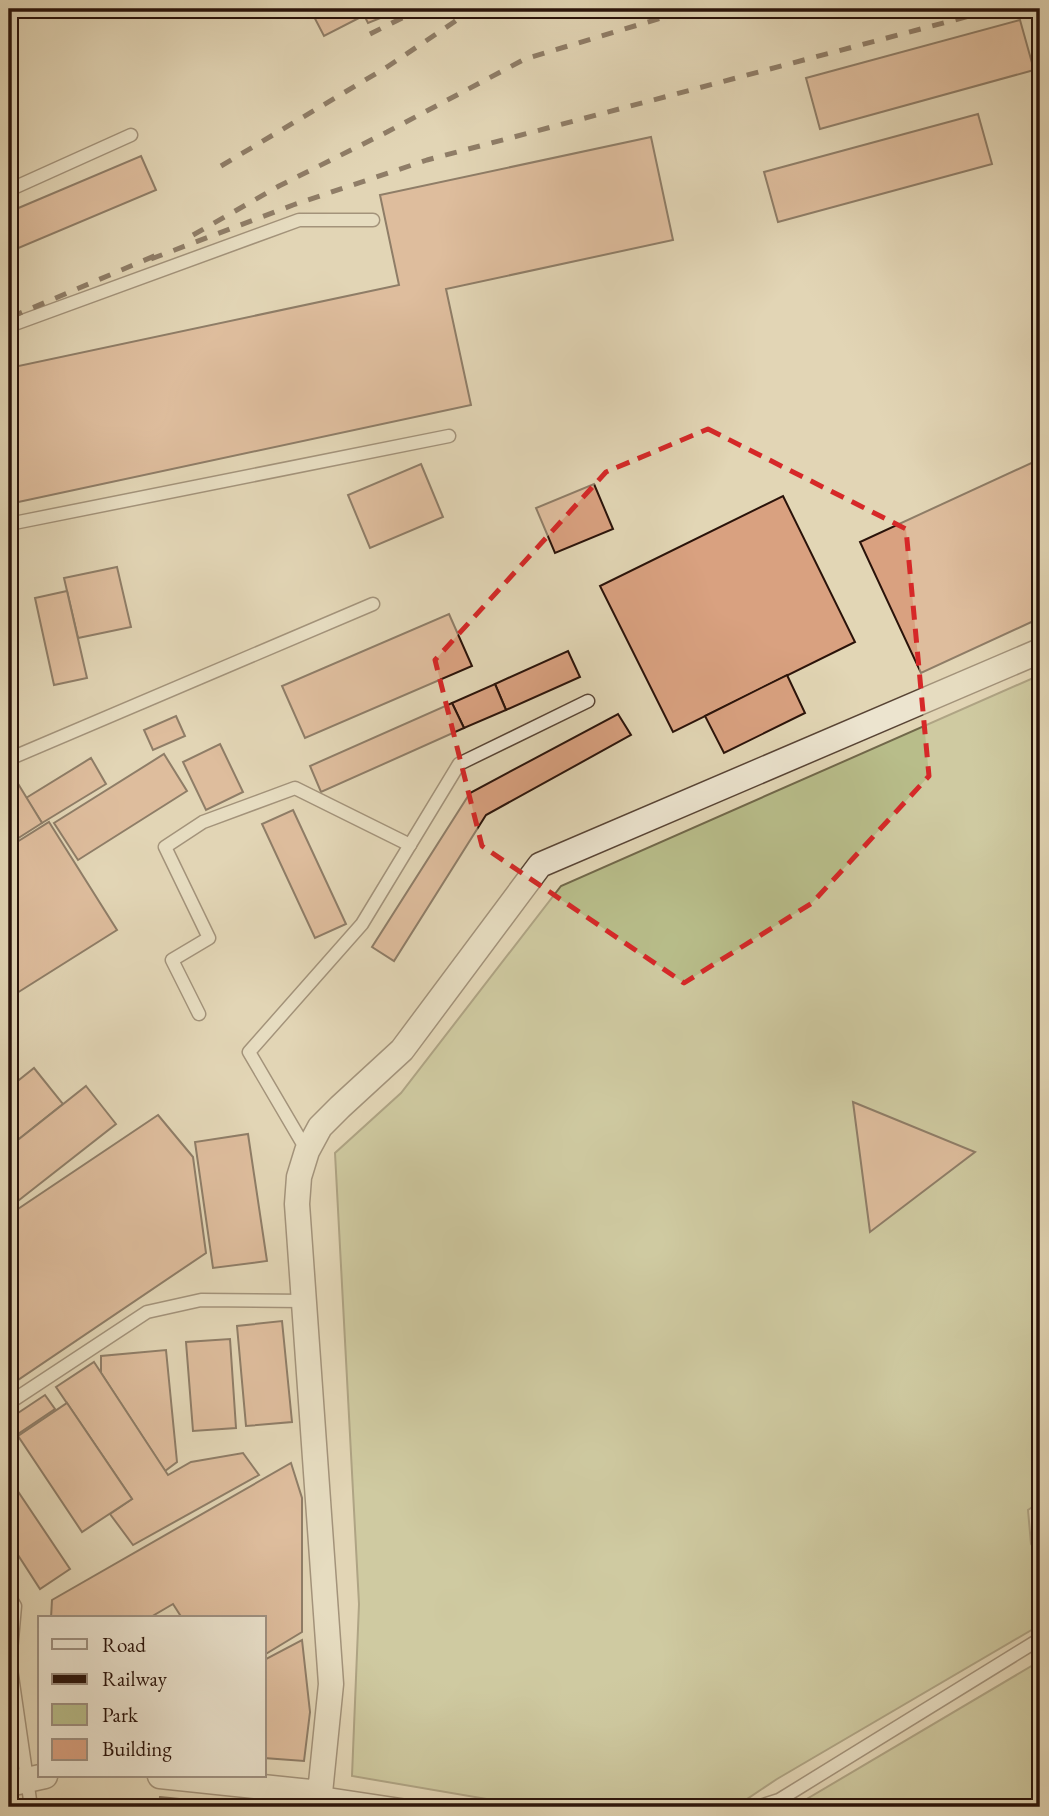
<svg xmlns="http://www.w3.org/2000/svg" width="1049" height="1816" font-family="'EB Garamond',serif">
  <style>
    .green { fill: #b8bd8a; stroke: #71684a; stroke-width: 2 }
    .building { fill: #d9a180; stroke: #2a130a; stroke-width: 2 }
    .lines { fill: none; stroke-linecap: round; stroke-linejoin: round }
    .lane-casing { stroke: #584435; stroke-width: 15 }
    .street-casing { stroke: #584435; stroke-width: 27 }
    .lane { stroke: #ece4cf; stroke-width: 12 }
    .street { stroke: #ece4cf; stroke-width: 24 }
    .rail { stroke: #2a130a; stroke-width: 5; stroke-dasharray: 12 12; stroke-linecap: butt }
    .marked { fill: none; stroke: #d62828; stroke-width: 5; stroke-dasharray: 14 9; stroke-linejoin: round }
  </style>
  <rect width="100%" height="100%" fill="#e2d6b5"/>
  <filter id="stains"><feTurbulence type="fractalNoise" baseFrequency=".00286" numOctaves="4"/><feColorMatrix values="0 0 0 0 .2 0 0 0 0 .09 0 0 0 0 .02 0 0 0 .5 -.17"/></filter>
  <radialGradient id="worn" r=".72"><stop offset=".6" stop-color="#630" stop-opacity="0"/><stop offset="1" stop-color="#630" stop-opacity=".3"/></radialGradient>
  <!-- green -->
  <g class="green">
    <polygon points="1040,675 1040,1502 1028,1510 1031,1544 1040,1557 1040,1625 777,1779 747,1799 724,1807 664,1807 664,1803 650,1807 534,1807 352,1776 359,1604 335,1153 401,1093 561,886"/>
    <polygon points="1040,1661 1040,1807 803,1807 800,1803"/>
  </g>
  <!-- building -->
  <g class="building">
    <polygon points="310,9 355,9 359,18 324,36"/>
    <polygon points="361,9 385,9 388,15 368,23"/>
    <polygon points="1020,20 1034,70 820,129 806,78"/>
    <polygon points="978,114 992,164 778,222 764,172"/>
    <polygon points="651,137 673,240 446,289 471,405 9,504 9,368 399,285 380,195"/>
    <polygon points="141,156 156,190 9,252 9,212"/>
    <polygon points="1040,459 1040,618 921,673 860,542"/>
    <polygon points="421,464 443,517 370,548 348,495"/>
    <polygon points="594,484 613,529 555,553 536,508"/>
    <polygon points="783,496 855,642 673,732 600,586"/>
    <polygon points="117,567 131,627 78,638 64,578"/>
    <polygon points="67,591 87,678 54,685 35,598"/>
    <polygon points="449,614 472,666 305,738 282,686"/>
    <polygon points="568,651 580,677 506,710 495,684"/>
    <polygon points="787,675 805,713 724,753 705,716"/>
    <polygon points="495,684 506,710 464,728 452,703"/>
    <polygon points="452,703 464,728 321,792 310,766"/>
    <polygon points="618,714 631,735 486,815 394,961 372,947 470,793"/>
    <polygon points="176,716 185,736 153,750 144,730"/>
    <polygon points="220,744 243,792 206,810 183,762"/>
    <polygon points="164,754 187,791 78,860 54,823"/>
    <polygon points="91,758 106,784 42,823 26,798"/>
    <polygon points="17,782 42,823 9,844 9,787"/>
    <polygon points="293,810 346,924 315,938 262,824"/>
    <polygon points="49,822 117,930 9,998 9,847"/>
    <polygon points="34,1068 63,1104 9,1147 9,1088"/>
    <polygon points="86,1086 116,1124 9,1208 9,1147"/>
    <polygon points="853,1102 975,1152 870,1232"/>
    <polygon points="158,1115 193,1157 206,1253 9,1386 9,1215"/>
    <polygon points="248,1134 267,1261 213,1268 195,1142"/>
    <polygon points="282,1321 292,1422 246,1426 237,1326"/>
    <polygon points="230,1339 236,1428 193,1431 186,1342"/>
    <polygon points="166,1350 177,1462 165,1471 101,1373 101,1356"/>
    <polygon points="94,1362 168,1475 191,1462 243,1453 259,1475 133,1545 110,1514 132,1499 56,1387"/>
    <polygon points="45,1395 55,1409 9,1440 9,1419"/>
    <polygon points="67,1403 132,1499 82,1532 18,1436"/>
    <polygon points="291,1463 302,1498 302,1632 264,1655 264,1618 182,1618 173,1604 149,1618 51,1618 52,1600"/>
    <polygon points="9,1478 70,1569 40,1589 9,1541"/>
    <polygon points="302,1640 310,1712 304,1761 264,1758 264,1660"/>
    <polygon points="160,1797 259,1807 159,1807"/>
  </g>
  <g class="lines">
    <!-- lane casing -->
    <g class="lane-casing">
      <g id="lane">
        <polyline points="9,190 131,135"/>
        <polyline points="9,326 299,220 373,220"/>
        <polyline points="9,524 449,436"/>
        <polyline points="9,759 373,604"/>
        <polyline points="199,1014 172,960 209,938 165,847 203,822 295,788 410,845"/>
        <polyline points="307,1151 249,1052 362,924 459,764 588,701"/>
        <polyline points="9,1403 147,1312 201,1300 304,1301"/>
        <polyline points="9,1596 15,1606 10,1662 31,1807"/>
        <polyline points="320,1793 413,1807"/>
        <polyline points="757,1807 779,1800 1040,1639"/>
      </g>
    </g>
    <!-- street casing -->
    <g class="street-casing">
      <g id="street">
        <polyline points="160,1776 320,1793 331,1684 297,1204 299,1177 307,1151 320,1127 340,1107 402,1050 540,865 1040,651"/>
        <polyline points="9,1784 45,1776"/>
      </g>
    </g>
    <!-- lane -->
    <use href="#lane" class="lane"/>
    <!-- street -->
    <use href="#street" class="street"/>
    <!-- rail -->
    <g class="rail">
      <polyline points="370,34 420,9"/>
      <polyline points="221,166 387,67 454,22 471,9"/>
      <polyline points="193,235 279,186 387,132 525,59 691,9"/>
      <polyline points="151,259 293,205 427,160 996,9"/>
      <polyline points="11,317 159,254"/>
    </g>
  </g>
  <!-- marked area -->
  <path d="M0 0H1049V1816H0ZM708 429 906 529 929 776 812 903 684 983 482 846 435 660 606 472Z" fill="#e2d6b5" fill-opacity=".55" fill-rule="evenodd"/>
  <path class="marked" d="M708 429 906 529 929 776 812 903 684 983 482 846 435 660 606 472Z"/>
  <!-- margin -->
  <rect width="1049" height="1816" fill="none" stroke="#e2d6b5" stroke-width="35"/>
  <rect x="10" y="10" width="1028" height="1795" fill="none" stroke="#2a130a" stroke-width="3.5"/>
  <rect x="18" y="18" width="1014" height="1781" fill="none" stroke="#2a130a" stroke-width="2"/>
  <!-- legend -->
  <rect x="38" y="1616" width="228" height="161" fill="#ece4cf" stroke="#9e9080" stroke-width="2"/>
  <rect x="52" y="1639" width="35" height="10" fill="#ece4cf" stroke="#9e9080" stroke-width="2"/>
  <text x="102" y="1652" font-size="21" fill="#2a130a">Road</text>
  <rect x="52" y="1674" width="35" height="10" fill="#2a130a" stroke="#9e9080" stroke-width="2"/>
  <text x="102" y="1686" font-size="21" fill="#2a130a">Railway</text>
  <rect x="52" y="1704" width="35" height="21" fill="#b8bd8a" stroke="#9e9080" stroke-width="2"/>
  <text x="102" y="1722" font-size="21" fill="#2a130a">Park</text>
  <rect x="52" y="1739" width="35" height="21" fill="#d9a180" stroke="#9e9080" stroke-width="2"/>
  <text x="102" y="1756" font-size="21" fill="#2a130a">Building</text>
  <rect width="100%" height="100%" filter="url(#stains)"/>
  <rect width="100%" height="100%" fill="url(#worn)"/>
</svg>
